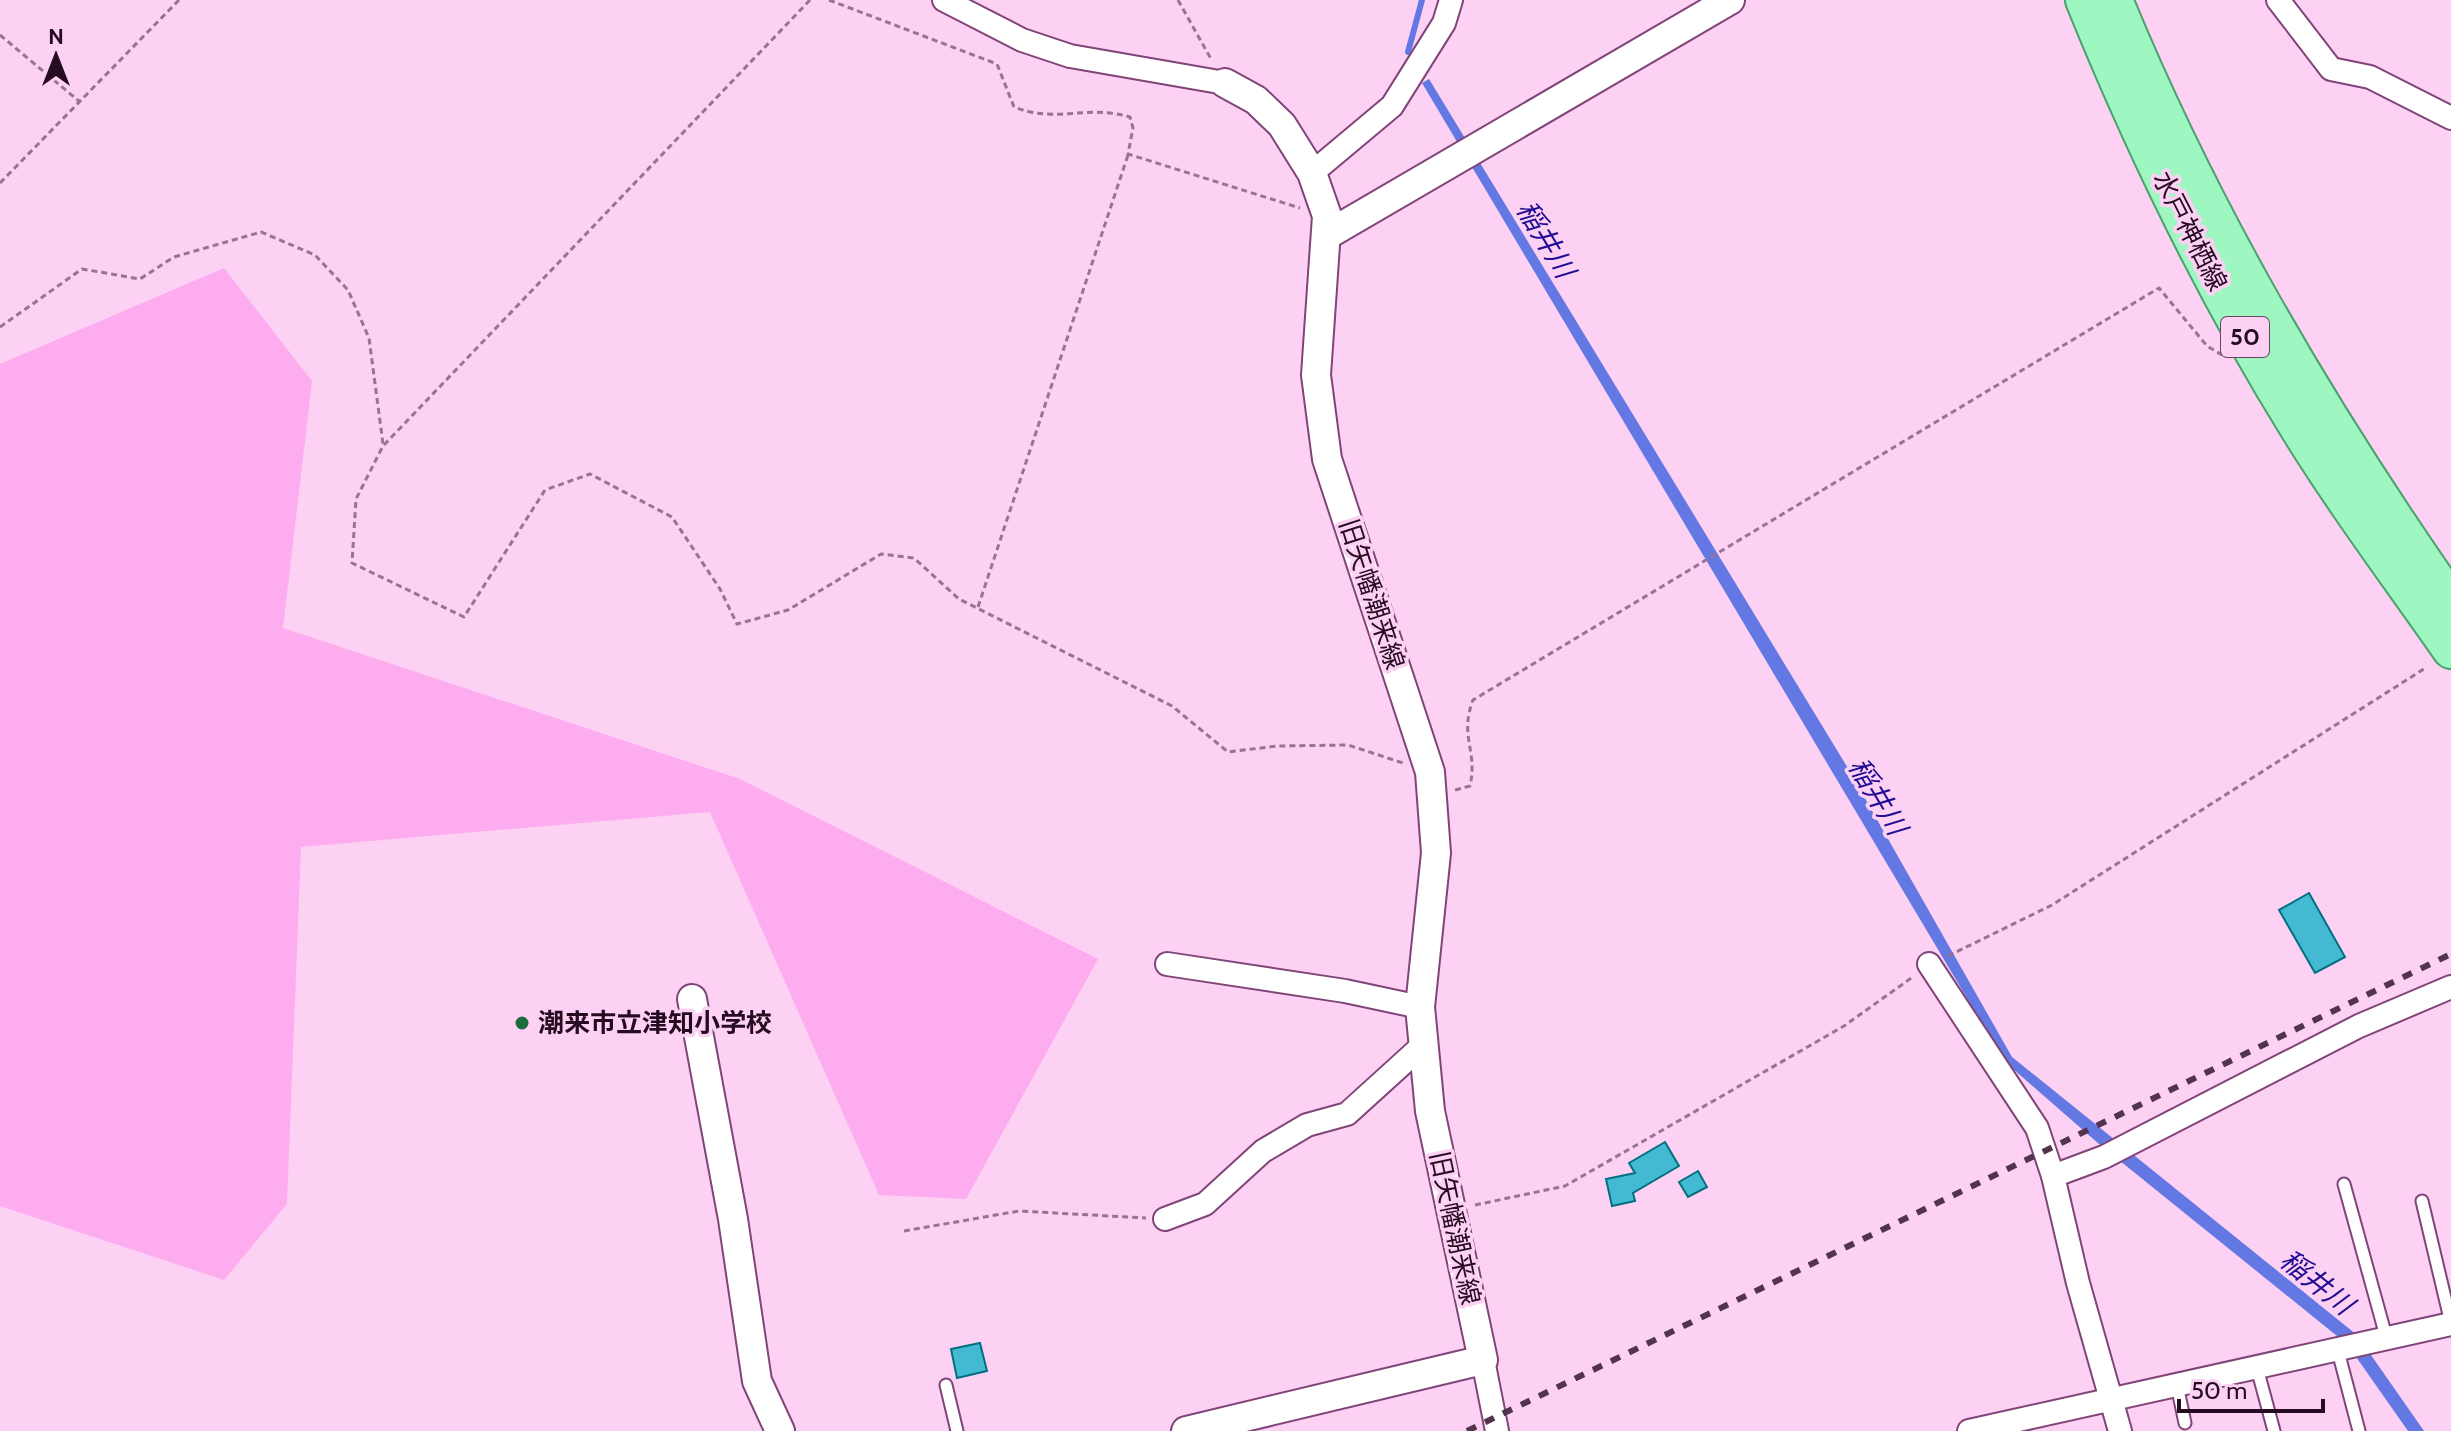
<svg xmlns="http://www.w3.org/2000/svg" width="2451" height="1431" font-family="Cabin,'Noto Sans JP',sans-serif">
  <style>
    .green { fill: #fdadef }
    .water { fill: #6478e4 }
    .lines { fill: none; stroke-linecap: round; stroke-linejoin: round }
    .stream { stroke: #6478e4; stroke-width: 6 }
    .building { fill: #43bad1; stroke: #027081; stroke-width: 2 }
    .service-casing { stroke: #814478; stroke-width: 15 }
    .minor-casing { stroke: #814478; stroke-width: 26 }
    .tertiary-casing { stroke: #814478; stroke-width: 32 }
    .primary-casing { stroke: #4aa16d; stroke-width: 40 }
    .path { stroke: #977490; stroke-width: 3; stroke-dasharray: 6 4; stroke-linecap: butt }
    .service { stroke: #fff; stroke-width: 11 }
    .minor { stroke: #fff; stroke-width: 22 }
    .tertiary { stroke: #fff; stroke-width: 28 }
    .primary { stroke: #9ef7c0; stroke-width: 36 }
    .rail { stroke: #52354d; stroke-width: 6; stroke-dasharray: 10 10; stroke-linecap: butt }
    .poi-dot { fill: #1a6c3c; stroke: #fcd1f3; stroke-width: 3 }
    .labels { text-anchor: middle; stroke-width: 7; stroke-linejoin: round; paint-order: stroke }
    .shield { fill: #fcd1f3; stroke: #664760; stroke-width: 2 }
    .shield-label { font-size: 24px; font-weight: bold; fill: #250c21 }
    .street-label { font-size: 26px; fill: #250c21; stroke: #fcd1f3 }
    .poi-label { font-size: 26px; font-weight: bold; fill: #250c21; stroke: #fcd1f3; text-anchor: start }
    .water-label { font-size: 28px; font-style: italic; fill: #200d93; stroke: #fcd1f3 }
  </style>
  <rect width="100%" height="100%" fill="#fcd1f3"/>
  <!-- green -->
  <polygon class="green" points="224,268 312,381 283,628 740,779 1098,959 966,1199 879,1195 710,812 301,847 287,1204 224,1280 0,1206 0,364"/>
  <!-- water -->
  <polygon class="water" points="1429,79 1846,765 2012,1057 2357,1335 2424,1431 2408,1431 2347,1344 2099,1144 2005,1062 1422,83"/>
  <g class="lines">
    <!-- stream -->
    <polyline class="stream" points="1408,52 1422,0"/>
  </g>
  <!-- building -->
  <g class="building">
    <polygon points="2309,893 2345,957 2315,973 2279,910"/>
    <polygon points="1665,1142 1679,1166 1633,1193 1635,1201 1612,1206 1606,1179 1635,1173 1629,1163"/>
    <polygon points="1698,1171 1707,1187 1688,1197 1679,1182"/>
    <polygon points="980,1343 987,1371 957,1378 951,1349"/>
  </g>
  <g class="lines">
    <!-- service casing -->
    <g class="service-casing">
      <g id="service">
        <polyline points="2344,1184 2387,1340"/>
        <polyline points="2422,1201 2451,1323"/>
        <polyline points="2338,1351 2359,1431"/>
        <polyline points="2257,1368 2274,1431"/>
        <polyline points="946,1385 957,1431"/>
        <polyline points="2177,1385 2185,1423"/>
      </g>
    </g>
    <!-- minor casing -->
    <g class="minor-casing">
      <g id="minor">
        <polyline points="944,0 1022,40 1070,56 1225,83"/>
        <polyline points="2278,0 2331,69 2370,77 2451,118"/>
        <polyline points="1312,173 1392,106 1444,23 1451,0"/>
        <polyline points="1167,964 1345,991 1420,1007"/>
        <polyline points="1929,964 2037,1128 2053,1176"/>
        <polyline points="1165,1219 1205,1204 1263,1151 1307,1125 1347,1114 1423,1045"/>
        <polyline points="1483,1360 1497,1431"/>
        <polyline points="1969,1431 2451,1324"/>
        <polyline points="2120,1431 2078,1283 2053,1176 2104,1157 2359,1026 2451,987"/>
      </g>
    </g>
    <!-- tertiary casing -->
    <g class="tertiary-casing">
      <g id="tertiary">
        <polyline points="1327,235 1730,0"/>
        <polyline points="692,999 733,1219 757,1381 780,1431"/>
        <polyline points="1186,1431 1483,1360 1430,1111 1420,1007 1436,853 1430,772 1327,459 1316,375 1327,216 1312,173 1282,125 1256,100 1225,83"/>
      </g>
    </g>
    <!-- primary casing -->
    <g class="primary-casing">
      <g id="primary">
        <path d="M2084 0C2144 148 2215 294 2299 429 2346 505 2400 577 2451 650"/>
        <path d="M2114 0C2202 214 2318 411 2451 601"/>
      </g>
    </g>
    <!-- path -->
    <g class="path">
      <polyline points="810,0 383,446 356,499 352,563 464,617 545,490 590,474 672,517 720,589 737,624 788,610 881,554 914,558 959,599 1172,706 1228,752 1277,746 1348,745 1403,763"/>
      <path d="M829 0 997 64 1014 107C1057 124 1086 104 1130 117L1133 128 1128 154 1300 208"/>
      <polyline points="1178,0 1211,59"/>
      <polyline points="0,35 80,102"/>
      <polyline points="0,183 179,0"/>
      <polyline points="0,327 82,269 140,279 174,257 261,232 315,255 348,290 369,338 383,444"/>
      <polyline points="978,607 1128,155"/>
      <path d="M1455 790 1470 786C1478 750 1459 737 1473 700L2159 288 2207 346 2222 355"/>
      <polyline points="1948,956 2052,905 2427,667"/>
      <polyline points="1475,1205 1565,1186 1844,1026 1914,976"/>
      <polyline points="904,1231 1019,1211 1146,1218"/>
    </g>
    <!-- service -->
    <use href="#service" class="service"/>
    <!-- minor -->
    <use href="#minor" class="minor"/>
    <!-- tertiary -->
    <use href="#tertiary" class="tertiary"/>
    <!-- primary -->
    <use href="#primary" class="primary"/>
    <!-- rail -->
    <polyline class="rail" points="1467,1431 2451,954"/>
  </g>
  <!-- markers -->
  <circle class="poi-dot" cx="522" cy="1023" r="8"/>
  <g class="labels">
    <!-- shield labels -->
    <rect class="shield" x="2221" y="317" width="48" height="40" rx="6"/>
    <g class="shield-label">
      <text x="2245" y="345">50</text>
    </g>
    <!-- street labels -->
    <g class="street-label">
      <text transform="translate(2190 231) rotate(63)" y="9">水戸神栖線</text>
      <text transform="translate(1372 594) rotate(72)" y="9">旧矢幡潮来線</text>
      <text transform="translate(1455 1228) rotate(78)" y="9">旧矢幡潮来線</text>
    </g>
    <!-- poi labels -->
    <g class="poi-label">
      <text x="538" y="1032">潮来市立津知小学校</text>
    </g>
    <!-- water labels -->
    <g class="water-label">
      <text transform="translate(1546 239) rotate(59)" y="10">稲井川</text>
      <text transform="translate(1878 796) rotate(59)" y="10">稲井川</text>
      <text transform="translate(2317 1282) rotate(39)" y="10">稲井川</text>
    </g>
  </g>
  <!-- north arrow -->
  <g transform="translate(56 56)" stroke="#fcd1f3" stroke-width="6" paint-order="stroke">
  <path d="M0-6L14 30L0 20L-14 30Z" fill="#250c21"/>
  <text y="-12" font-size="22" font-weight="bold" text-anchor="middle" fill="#250c21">N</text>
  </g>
  <!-- scale -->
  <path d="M2179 1399v12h144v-12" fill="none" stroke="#250c21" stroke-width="4"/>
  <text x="2191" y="1399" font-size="24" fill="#250c21" stroke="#fcd1f3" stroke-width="6" paint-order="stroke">50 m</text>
</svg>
